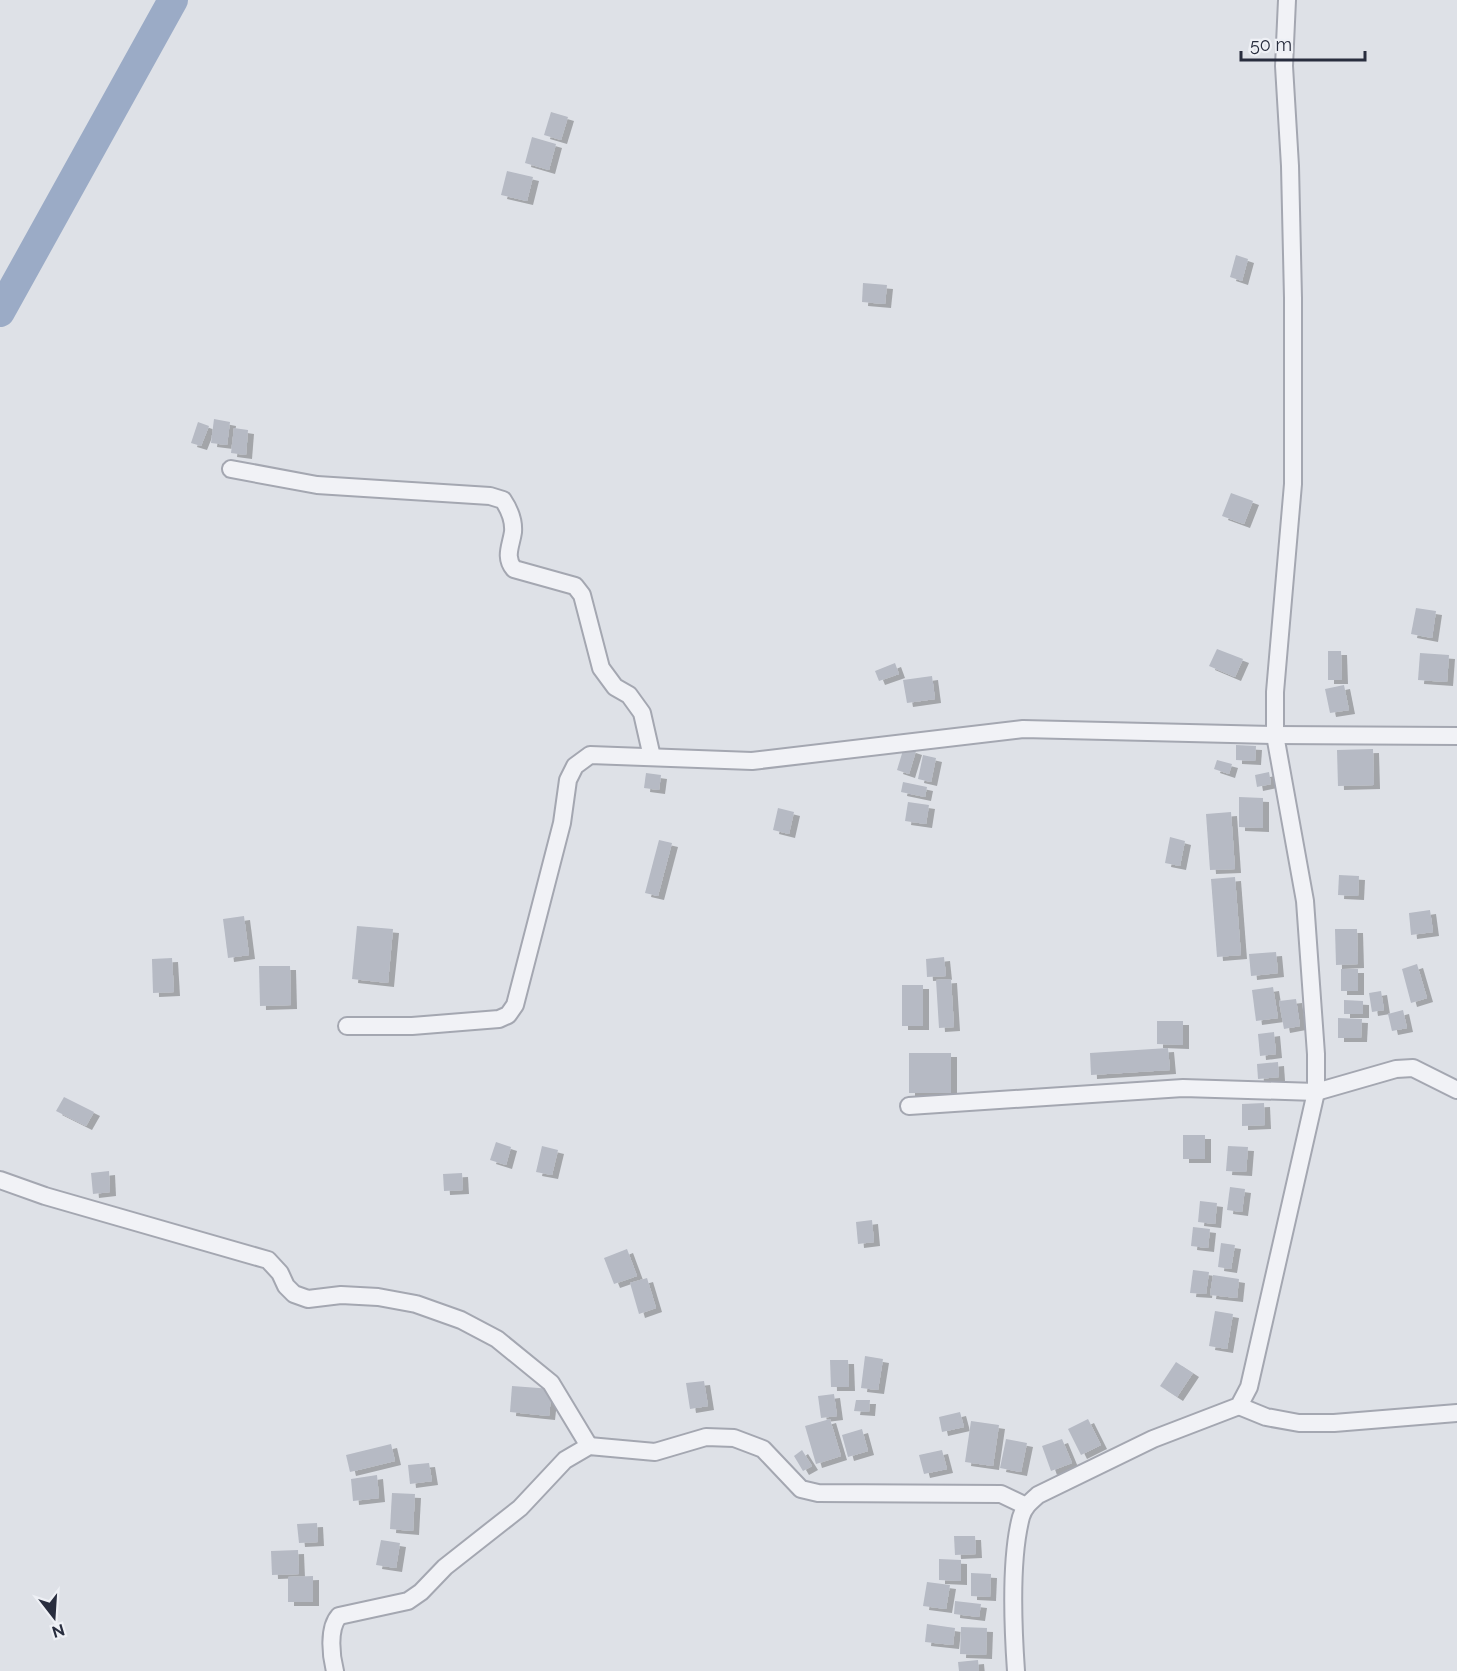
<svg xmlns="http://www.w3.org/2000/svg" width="1457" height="1671" font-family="Raleway,sans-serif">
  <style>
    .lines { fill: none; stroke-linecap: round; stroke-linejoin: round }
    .river { stroke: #9babc6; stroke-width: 30 }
    .building { fill: #b6bac4; filter: url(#shadow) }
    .minor-casing { stroke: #a4a7b1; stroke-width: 20 }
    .minor { stroke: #f1f2f6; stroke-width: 16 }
  </style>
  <defs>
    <filter id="shadow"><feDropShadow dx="6" dy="4" stdDeviation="0" flood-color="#0004"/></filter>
  </defs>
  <rect width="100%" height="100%" fill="#dee1e7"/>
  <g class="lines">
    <!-- river -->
    <polyline class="river" points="0,312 173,0"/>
  </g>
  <!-- building -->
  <g class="building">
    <polygon points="551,112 568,117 561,140 544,135"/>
    <polygon points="532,137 556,144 549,170 525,163"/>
    <polygon points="507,171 533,177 527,201 501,195"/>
    <polygon points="1236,255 1248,259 1242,281 1230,277"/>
    <polygon points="863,283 887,285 885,304 862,302"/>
    <polygon points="214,419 230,422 227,445 211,443"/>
    <polygon points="198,422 209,426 201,446 191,443"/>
    <polygon points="234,428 248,430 246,455 231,453"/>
    <polygon points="1231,493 1253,501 1244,524 1222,516"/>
    <polygon points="1416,608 1436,611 1432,638 1411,634"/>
    <polygon points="1217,649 1243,659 1235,677 1209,666"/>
    <polygon points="1328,651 1341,651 1342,680 1328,680"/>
    <polygon points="1420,653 1449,655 1447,682 1418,680"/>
    <polygon points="895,663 899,674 879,681 875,671"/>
    <polygon points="932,676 935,699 907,703 903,680"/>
    <polygon points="1344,685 1349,710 1330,713 1325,689"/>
    <polygon points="1236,745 1256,746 1255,761 1236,760"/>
    <polygon points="904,747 916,751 909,774 897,770"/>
    <polygon points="1373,749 1374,785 1338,786 1337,750"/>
    <polygon points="923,755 936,758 931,782 918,779"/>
    <polygon points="1217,760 1232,764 1229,774 1214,769"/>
    <polygon points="1269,772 1271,784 1257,787 1255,775"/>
    <polygon points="646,773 661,775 659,790 644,788"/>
    <polygon points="903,782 927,787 925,797 901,792"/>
    <polygon points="1239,797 1263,798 1263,828 1239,827"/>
    <polygon points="908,802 929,805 926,824 905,821"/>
    <polygon points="778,808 794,812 789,834 773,830"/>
    <polygon points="1231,812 1235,869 1210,870 1206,814"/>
    <polygon points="1170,837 1185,841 1180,866 1165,863"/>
    <polygon points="659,840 672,843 658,896 645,893"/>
    <polygon points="1339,875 1359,876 1358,896 1338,895"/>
    <polygon points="1235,877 1241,955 1217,957 1211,879"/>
    <polygon points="1430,910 1433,932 1411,935 1409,913"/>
    <polygon points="244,916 249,955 228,958 223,919"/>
    <polygon points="357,926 393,929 388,983 352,979"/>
    <polygon points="1335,929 1357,929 1358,964 1336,965"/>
    <polygon points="1276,952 1278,973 1251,976 1249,954"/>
    <polygon points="944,957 946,976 927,977 926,959"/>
    <polygon points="172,958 174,992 153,993 152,959"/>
    <polygon points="1417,964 1427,998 1411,1003 1402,969"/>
    <polygon points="259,966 290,966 291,1005 260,1006"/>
    <rect x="1341" y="969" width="17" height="22"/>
    <polygon points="951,979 954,1027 939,1028 936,980"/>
    <rect x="902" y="985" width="21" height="41"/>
    <polygon points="1273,987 1278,1018 1256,1021 1252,990"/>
    <polygon points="1381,991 1384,1010 1372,1012 1369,993"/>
    <polygon points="1296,999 1300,1026 1284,1029 1279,1001"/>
    <polygon points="1344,1000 1363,1001 1363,1014 1344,1014"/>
    <polygon points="1403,1010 1407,1028 1392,1031 1388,1014"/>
    <polygon points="1338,1018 1362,1019 1361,1038 1338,1038"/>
    <polygon points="1157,1021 1183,1021 1183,1045 1157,1044"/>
    <polygon points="1274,1032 1276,1054 1260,1056 1258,1034"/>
    <polygon points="1168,1048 1170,1070 1091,1075 1090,1053"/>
    <rect x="909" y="1053" width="42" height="40"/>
    <polygon points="1278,1062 1279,1077 1258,1079 1257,1064"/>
    <polygon points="64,1097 94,1112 86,1126 56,1111"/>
    <polygon points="1264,1103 1265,1125 1242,1126 1242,1104"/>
    <rect x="1183" y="1135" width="22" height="24"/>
    <polygon points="496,1142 511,1147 506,1165 490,1160"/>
    <polygon points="542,1146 558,1150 552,1175 536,1172"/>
    <polygon points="1228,1146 1248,1147 1246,1172 1226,1171"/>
    <polygon points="109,1171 110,1192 93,1194 91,1173"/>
    <polygon points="462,1173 463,1190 444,1191 443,1174"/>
    <polygon points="1230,1187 1245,1189 1242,1212 1227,1210"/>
    <polygon points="1200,1201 1217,1203 1215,1224 1198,1222"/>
    <polygon points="872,1220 874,1242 858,1244 856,1222"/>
    <polygon points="1193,1227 1210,1229 1208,1248 1191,1246"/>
    <polygon points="1221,1243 1235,1245 1231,1269 1218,1267"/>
    <polygon points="627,1249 637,1276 614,1284 604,1258"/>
    <polygon points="1193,1270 1209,1272 1206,1294 1190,1293"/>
    <polygon points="1213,1275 1239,1279 1237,1298 1210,1295"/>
    <polygon points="647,1278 656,1308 639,1314 630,1283"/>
    <polygon points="1215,1311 1233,1314 1227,1349 1209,1346"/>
    <polygon points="865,1356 883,1359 878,1390 861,1388"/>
    <polygon points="830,1360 848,1360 849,1387 831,1387"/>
    <polygon points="1176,1362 1193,1373 1177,1397 1160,1386"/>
    <polygon points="704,1381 708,1406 690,1409 686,1383"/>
    <polygon points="512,1386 552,1389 549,1416 510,1412"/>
    <polygon points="834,1394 837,1416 821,1418 818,1396"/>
    <polygon points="856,1400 870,1400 869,1412 854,1411"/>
    <polygon points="960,1412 964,1427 942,1432 939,1417"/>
    <polygon points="830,1419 841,1456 816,1464 805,1426"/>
    <polygon points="1088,1419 1101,1445 1081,1455 1068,1429"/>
    <polygon points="971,1421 999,1425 993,1466 965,1462"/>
    <polygon points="862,1429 868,1451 848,1457 842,1435"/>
    <polygon points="1006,1439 1027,1443 1021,1472 1000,1468"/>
    <polygon points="1062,1439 1072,1463 1051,1471 1042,1446"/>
    <polygon points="391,1444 395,1461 350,1472 346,1455"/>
    <polygon points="802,1450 812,1466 803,1471 794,1456"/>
    <polygon points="942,1450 947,1469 924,1474 919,1455"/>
    <polygon points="429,1463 432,1481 410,1484 408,1465"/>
    <polygon points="377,1475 379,1498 353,1501 351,1479"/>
    <polygon points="392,1493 415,1494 413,1531 390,1529"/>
    <polygon points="317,1523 318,1542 299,1543 297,1524"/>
    <polygon points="954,1536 975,1536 976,1554 955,1555"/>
    <polygon points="381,1540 400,1543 396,1568 376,1565"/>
    <polygon points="298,1550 299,1574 272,1575 271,1551"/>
    <polygon points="939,1559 961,1560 961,1581 939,1580"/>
    <polygon points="971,1573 991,1574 990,1597 971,1596"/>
    <polygon points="313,1576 313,1602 288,1602 288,1577"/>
    <polygon points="927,1582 950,1585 946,1609 923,1606"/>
    <polygon points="955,1601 981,1604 979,1617 954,1614"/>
    <polygon points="927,1624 955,1628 953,1645 925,1642"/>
    <polygon points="961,1627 987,1628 986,1655 960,1654"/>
    <polygon points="978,1660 979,1671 959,1671 958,1662"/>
  </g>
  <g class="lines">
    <!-- minor casing -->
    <g class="minor-casing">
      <g id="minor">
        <path d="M231 469 317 485 490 496 503 500C509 509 514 520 513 532 511 546 504 557 514 569L575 586 582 595 601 668 615 687 629 695 642 713 652 757"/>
        <polyline points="347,1026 412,1026 499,1019 508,1015 515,1005 562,823 568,780 575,766 590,755 752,761 1023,729 1275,735 1457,736"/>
        <polyline points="909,1106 1183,1088 1316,1092 1396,1069 1413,1068 1457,1090"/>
        <polyline points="0,1180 45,1196 268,1260 280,1273 286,1286 294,1294 308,1299 341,1295 378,1297 416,1304 461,1320 497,1339 551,1383 589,1446"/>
        <polyline points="1239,1406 1266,1417 1299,1423 1334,1423 1457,1413"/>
        <path d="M335 1671C331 1656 328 1628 339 1616L408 1601 421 1592 445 1567 520 1508 565 1460 589 1446 655 1452 706 1437 734 1438 763 1449 801 1489 818 1493 1001 1494 1026 1506"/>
        <path d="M1016 1671C1013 1628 1010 1559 1021 1517 1024 1507 1030 1502 1038 1495L1153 1439 1239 1406 1249 1387 1316 1092V1054L1305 901 1275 735V692L1293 484V298L1290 166 1284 66 1287 0"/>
      </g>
    </g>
    <!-- minor -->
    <use href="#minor" class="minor"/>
  </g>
  <!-- north arrow -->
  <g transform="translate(54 1617) rotate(163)" stroke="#eef0f5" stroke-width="4.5" paint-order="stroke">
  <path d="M0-4.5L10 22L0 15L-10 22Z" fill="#282d3e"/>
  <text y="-9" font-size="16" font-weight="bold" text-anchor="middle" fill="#282d3e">N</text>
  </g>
  <!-- scale -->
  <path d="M1241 51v9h124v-9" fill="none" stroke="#282d3e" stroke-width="3"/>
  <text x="1250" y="51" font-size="18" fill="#282d3e" stroke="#eef0f5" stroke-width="4.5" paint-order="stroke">50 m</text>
</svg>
